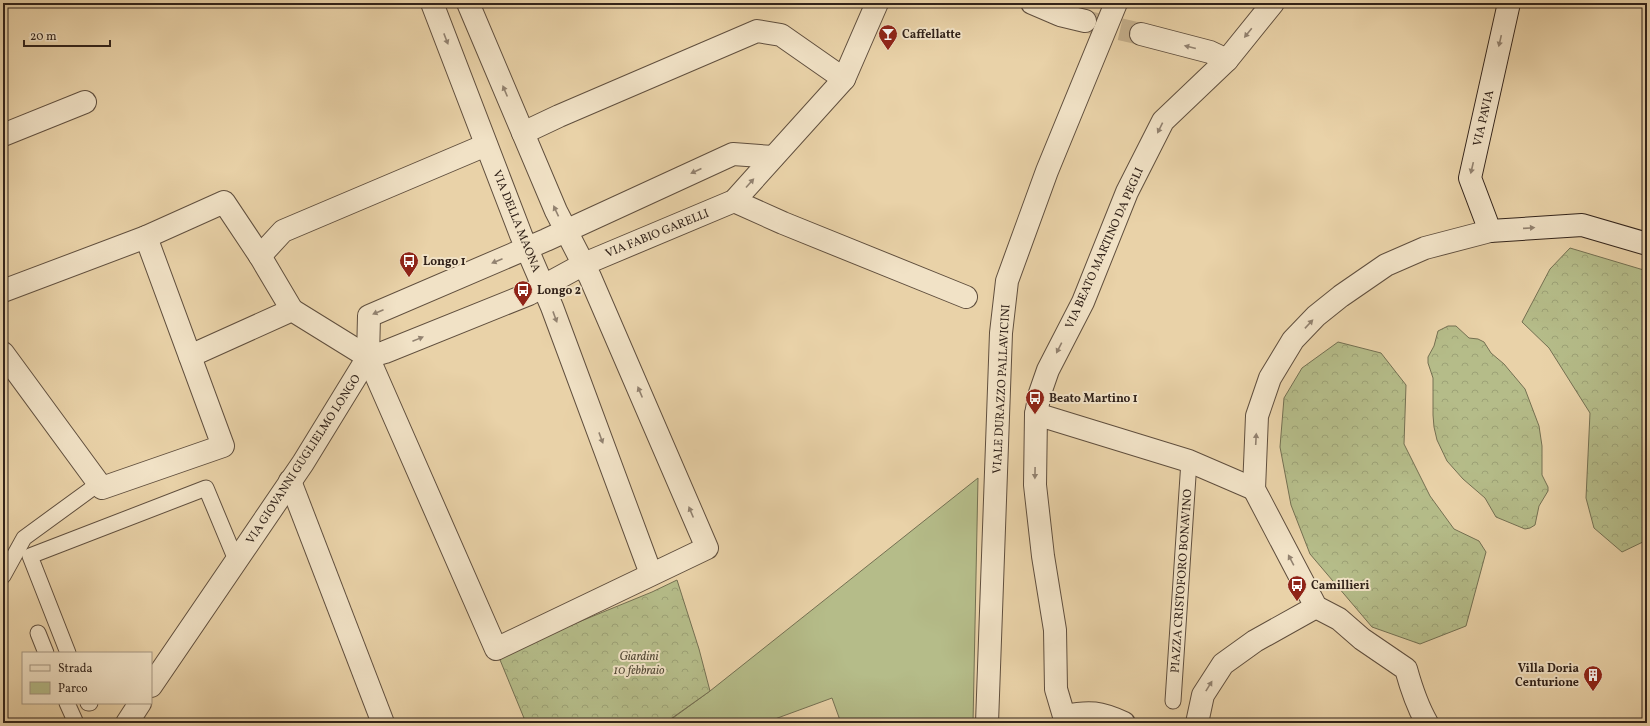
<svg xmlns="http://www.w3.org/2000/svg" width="1650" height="726" font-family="Vollkorn,serif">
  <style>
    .green { fill: #b5bc89; stroke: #747052 }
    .forest { fill: url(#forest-crowns); stroke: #747052 }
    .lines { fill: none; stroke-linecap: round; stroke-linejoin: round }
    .street-tunnel { stroke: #c4af8c; stroke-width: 22; stroke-dasharray: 22 11; stroke-linecap: butt }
    .lane-casing { stroke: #604f3e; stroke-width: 17 }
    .street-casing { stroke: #604f3e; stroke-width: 24 }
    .secondary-casing { stroke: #32231a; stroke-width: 24 }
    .lane { stroke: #f1e2c6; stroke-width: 15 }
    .street { stroke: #f1e2c6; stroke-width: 22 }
    .secondary { stroke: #f1e2c6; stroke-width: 22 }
    .oneway { fill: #928270 }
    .labels { text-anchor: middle; stroke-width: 4; stroke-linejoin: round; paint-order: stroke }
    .poi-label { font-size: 12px; font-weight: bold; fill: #32231a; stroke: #f1e2c6; text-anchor: start }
    .street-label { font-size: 12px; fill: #32231a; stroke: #f1e2c6 }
    .park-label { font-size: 12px; font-style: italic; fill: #534936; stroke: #f1e2c6 }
  </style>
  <defs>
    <pattern id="forest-crowns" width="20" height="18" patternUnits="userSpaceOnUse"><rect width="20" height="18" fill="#b5bc89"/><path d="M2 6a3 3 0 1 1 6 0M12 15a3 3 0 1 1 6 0" fill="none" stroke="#9ca176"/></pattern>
  </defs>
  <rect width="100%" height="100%" fill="#e9d2a8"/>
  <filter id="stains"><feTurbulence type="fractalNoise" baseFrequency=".005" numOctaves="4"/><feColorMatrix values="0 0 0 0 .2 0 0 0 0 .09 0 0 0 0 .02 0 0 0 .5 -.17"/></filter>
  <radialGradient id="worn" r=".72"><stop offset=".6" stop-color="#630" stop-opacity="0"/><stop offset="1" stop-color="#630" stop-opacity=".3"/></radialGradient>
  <!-- green -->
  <polygon class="green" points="978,478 973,723 841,723 832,698 764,723 666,723 710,691"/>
  <!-- forest -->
  <g class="forest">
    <polygon points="1570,248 1647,271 1647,540 1622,552 1594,528 1586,498 1590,413 1549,348 1522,322 1550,269"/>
    <polygon points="1448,326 1456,326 1469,338 1478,339 1484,342 1491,353 1504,364 1525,389 1539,426 1542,446 1542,475 1548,487 1548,491 1539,506 1535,525 1530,528 1525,529 1496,517 1485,498 1463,479 1447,461 1437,440 1434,427 1433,415 1433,378 1428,363 1428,357 1434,346 1438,331"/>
    <polygon points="1338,342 1381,353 1406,385 1404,444 1430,496 1454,529 1479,541 1486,552 1466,626 1420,644 1372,627 1310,554 1291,505 1280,447 1284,398 1302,368"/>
    <polygon points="677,580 699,649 710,691 665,723 526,723 498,655 652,592"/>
  </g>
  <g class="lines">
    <!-- street-tunnel -->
    <polyline class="street-tunnel" points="1088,22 1141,34"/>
    <!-- lane casing -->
    <g class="lane-casing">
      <g id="lane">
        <polyline points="3,576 24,538 98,484"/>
        <polyline points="38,633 46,653"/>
        <polyline points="68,653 30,556 206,488 236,560"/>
        <polyline points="1173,701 1189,461"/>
        <polyline points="67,703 76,723"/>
        <polyline points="88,703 90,703"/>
      </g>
    </g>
    <!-- street casing -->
    <g class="street-casing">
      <g id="street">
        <polyline points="432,3 521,235 552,307 651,574"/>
        <polyline points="1032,3 1060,15 1085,21"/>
        <polyline points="1141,34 1210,52 1227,60"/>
        <polyline points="523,133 559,116 757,31 781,35 844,79"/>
        <polyline points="3,135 85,102"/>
        <polyline points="734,201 783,223 966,297"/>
        <polyline points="260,256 283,231 486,145"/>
        <polyline points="3,291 146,237 224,202 260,256 292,310"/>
        <polyline points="3,353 102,488 223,446 146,237"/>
        <polyline points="190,356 292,310 368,357 496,649 707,548 590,277 556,211 468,3"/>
        <polyline points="368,357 385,352 529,294 584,264 734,201 844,79 877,3"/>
        <polyline points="1036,414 1189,461 1254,489"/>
        <polyline points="290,481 383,723"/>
        <polyline points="151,686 303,463 368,357 369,316 546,240 733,154 773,157"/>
        <polyline points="1064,716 1056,689 1055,630 1043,556 1035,485 1036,414 1040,393 1048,370 1083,302 1127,192 1163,121 1227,60 1273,3"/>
        <path d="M1064 716C1090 711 1100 712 1124 723"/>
        <polyline points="127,723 140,703"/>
        <polyline points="987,723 1001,333 1007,281 1047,171 1116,3"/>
        <polyline points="1197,723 1203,695 1223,664 1255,641 1316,607"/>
        <path d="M1427 723C1417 706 1411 687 1406 669L1362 639 1339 619 1316 607 1254 489 1257 416 1270 378 1293 340 1316 316 1341 296 1386 265 1425 248 1490 231"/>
      </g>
    </g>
    <!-- secondary casing -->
    <g class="secondary-casing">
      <polyline id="secondary" points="1509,3 1470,178 1490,231 1582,225 1647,244"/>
    </g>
    <!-- lane -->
    <use href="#lane" class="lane"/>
    <!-- street -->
    <use href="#street" class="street"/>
    <!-- secondary -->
    <use href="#secondary" class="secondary"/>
  </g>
  <!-- one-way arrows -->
  <defs><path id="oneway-solid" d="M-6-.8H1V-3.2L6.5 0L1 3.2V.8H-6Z"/></defs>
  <g class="oneway">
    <use href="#oneway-solid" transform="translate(1248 33) rotate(129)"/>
    <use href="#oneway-solid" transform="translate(446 39) rotate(69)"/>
    <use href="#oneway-solid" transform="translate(1500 41) rotate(103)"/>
    <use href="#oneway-solid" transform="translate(1190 47) rotate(-166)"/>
    <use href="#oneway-solid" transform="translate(505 91) rotate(-113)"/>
    <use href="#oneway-solid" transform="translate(1160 128) rotate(116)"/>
    <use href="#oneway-solid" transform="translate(1472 168) rotate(103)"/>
    <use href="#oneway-solid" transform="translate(696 171) rotate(155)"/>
    <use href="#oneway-solid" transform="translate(750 183) rotate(-48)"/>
    <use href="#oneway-solid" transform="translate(556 211) rotate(-115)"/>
    <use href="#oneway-solid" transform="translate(1529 228) rotate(-4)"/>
    <use href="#oneway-solid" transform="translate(497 261) rotate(157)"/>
    <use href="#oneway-solid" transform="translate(378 312) rotate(157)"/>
    <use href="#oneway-solid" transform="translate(555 317) rotate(70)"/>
    <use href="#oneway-solid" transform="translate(1309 324) rotate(-47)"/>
    <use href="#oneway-solid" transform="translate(418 339) rotate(-22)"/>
    <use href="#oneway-solid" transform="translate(1059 348) rotate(117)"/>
    <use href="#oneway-solid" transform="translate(640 392) rotate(-113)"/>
    <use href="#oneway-solid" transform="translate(601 438) rotate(70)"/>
    <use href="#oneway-solid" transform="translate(1256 439) rotate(-87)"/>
    <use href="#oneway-solid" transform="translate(1035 473) rotate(91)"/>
    <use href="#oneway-solid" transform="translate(691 512) rotate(-113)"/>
    <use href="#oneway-solid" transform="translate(1291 560) rotate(-118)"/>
    <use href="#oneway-solid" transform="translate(1209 686) rotate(-58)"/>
  </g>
  <!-- icons -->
  <defs>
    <g id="bar-pin" transform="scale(1)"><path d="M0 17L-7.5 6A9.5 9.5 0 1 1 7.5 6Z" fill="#8f2418" stroke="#f1e2c6"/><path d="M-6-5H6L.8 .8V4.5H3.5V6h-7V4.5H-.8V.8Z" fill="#fff"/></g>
    <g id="bus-pin" transform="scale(1)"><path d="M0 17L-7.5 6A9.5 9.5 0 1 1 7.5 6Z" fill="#8f2418" stroke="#f1e2c6"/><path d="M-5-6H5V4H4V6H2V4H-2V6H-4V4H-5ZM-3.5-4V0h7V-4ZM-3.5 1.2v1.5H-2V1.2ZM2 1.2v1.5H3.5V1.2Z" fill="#fff"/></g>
    <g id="building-pin" transform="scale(1)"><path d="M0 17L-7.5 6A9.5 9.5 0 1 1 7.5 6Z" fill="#8f2418" stroke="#f1e2c6"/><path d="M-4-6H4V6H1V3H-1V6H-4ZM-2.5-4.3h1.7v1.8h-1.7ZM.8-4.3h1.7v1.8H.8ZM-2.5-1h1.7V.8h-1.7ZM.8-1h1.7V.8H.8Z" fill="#fff"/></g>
  </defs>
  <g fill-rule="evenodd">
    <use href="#bar-pin" x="888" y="34"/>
    <use href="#bus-pin" x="409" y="261"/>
    <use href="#bus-pin" x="523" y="290"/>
    <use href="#bus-pin" x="1035" y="398"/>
    <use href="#bus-pin" x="1297" y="585"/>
    <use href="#building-pin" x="1593" y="675"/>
  </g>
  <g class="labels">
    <!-- poi labels -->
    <g class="poi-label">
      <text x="902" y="38">Caffellatte</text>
      <text x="423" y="265">Longo 1</text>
      <text x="537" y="294">Longo 2</text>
      <text x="1049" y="402">Beato Martino 1</text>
      <text x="1311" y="589">Camillieri</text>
      <text x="1579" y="672" text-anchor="end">Villa Doria<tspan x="1579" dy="14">Centurione</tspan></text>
    </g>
    <!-- street labels -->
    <g class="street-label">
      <text transform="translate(1483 118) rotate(-77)" y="4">VIA PAVIA</text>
      <text transform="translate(517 221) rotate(68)" y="4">VIA DELLA MAONA</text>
      <text transform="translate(657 233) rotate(-22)" y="4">VIA FABIO GARELLI</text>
      <text transform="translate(1104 248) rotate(-66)" y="4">VIA BEATO MARTINO DA PEGLI</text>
      <text transform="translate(1001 389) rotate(-87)" y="4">VIALE DURAZZO PALLAVICINI</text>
      <text transform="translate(303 459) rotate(-57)" y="4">VIA GIOVANNI GUGLIELMO LONGO</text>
      <text transform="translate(1181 581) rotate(-86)" y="4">PIAZZA CRISTOFORO BONAVINO</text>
    </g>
    <!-- park labels -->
    <g class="park-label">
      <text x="639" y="660">Giardini<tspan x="639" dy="14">10 febbraio</tspan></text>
    </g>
  </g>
  <!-- margin -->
  <rect width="1650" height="726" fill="none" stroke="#e9d2a8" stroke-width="16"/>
  <rect x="4" y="4" width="1642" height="718" fill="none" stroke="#32231a" stroke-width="2"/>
  <rect x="8" y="8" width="1634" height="710" fill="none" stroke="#32231a"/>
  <!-- legend -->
  <rect x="22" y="652" width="130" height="52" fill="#f1e2c6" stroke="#a59681"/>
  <rect x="30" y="665" width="20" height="6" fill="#f1e2c6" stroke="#a59681"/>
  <text x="58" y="672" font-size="12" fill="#32231a">Strada</text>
  <rect x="30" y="682" width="20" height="12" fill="#b5bc89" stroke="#a59681"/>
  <text x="58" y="692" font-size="12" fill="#32231a">Parco</text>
  <!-- scale -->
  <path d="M24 40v6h86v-6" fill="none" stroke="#32231a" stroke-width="2"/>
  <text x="30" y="40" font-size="12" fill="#32231a" stroke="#f1e2c6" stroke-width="3" paint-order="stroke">20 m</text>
  <rect width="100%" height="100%" filter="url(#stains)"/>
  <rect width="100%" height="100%" fill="url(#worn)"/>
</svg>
